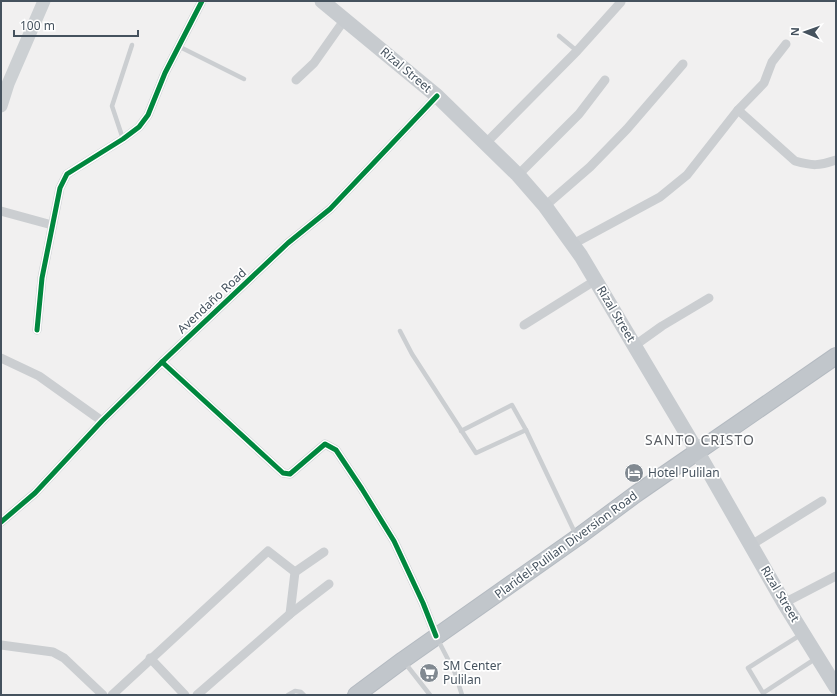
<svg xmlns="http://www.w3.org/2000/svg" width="837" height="696" font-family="'Noto Sans',sans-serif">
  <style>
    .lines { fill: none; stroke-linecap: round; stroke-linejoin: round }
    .trunk-casing { stroke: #b4bac1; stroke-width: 18 }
    .service { stroke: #cbced1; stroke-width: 4.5 }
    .minor { stroke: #cbced1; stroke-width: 9 }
    .secondary { stroke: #ccd0d3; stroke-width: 13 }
    .primary { stroke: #c7cbcf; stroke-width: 15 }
    .trunk { stroke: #c1c6cb; stroke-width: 16 }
    .cycleway-casing { stroke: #fff; stroke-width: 8 }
    .cycleway { stroke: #00873e; stroke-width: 5 }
    .labels { text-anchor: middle; stroke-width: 3.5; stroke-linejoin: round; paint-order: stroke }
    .street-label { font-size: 12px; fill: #45525e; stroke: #fff }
    .poi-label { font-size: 12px; fill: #45525e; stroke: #fff; text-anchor: start }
    .quarter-label { font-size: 14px; letter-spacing: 1px; fill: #5b5f65; stroke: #fff }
  </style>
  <rect width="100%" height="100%" fill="#f1f0f0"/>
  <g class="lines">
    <!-- trunk casing -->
    <g class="trunk-casing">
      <polyline id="trunk" points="356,695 403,660 578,537 636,494 836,356"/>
    </g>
    <!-- service -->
    <g class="service">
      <polyline points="559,36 577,51"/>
      <polyline points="178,46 244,79"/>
      <polyline points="123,139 112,106 132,45"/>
      <polyline points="400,331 412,354 476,453 526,430 576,535"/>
      <polyline points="461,431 512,405 526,430"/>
      <polyline points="802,634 748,668 763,693 815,659"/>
      <polyline points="438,640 455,673 462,695"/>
      <polyline points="405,663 430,695"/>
      <polyline points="288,695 295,691 301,692 304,695"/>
    </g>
    <!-- minor -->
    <g class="minor">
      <polyline points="296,80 314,63 345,19"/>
      <path d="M738 110 795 161C813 166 818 166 836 160"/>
      <polyline points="486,143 577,51 621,2"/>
      <polyline points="518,175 579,114 605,80"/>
      <polyline points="545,206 590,167 627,129 683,64"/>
      <polyline points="1,211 52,225"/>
      <polyline points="573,244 660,197 687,175 738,110 764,83 772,62 786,44"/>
      <polyline points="524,325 596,280"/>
      <polyline points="37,330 42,278 60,188 67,174 123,139 139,127 148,115 165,73 202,1"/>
      <polyline points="634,346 662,326 709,298"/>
      <polyline points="1,358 39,376 102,421"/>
      <polyline points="162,362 283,473 290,474 325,444 336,450 362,489 394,541 423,603 436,636"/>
      <polyline points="1,522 35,493 102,421 162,362 288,243 330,209 437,96"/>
      <polyline points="751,545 822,501"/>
      <polyline points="295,572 324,552"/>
      <polyline points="784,603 836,576"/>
      <polyline points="1,645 53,652 64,658 103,695"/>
      <polyline points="150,658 185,695"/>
      <polyline points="112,695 268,551 295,572 290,614"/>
      <polyline points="197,695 290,614 329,584"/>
    </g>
    <!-- secondary -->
    <polyline class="secondary" points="1,106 8,84 44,1"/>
    <!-- primary -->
    <polyline class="primary" points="322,1 437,96 518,175 545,206 581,256 697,451 784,603 836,687"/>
    <!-- trunk -->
    <use href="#trunk" class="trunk"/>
    <!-- cycleway casing -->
    <g class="cycleway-casing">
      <g id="cycleway">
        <polyline points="37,330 42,278 60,188 67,174 123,139 139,127 148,115 165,73 202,1"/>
        <polyline points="162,362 283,473 290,474 325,444 336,450 362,489 394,541 423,603 436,636"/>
        <polyline points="1,522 35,493 102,421 162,362 288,243 330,209 437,96"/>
      </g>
    </g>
    <!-- cycleway -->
    <use href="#cycleway" class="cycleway"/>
  </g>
  <!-- icons -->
  <defs>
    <g id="hotel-disc" transform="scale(1)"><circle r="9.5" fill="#818991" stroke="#fff"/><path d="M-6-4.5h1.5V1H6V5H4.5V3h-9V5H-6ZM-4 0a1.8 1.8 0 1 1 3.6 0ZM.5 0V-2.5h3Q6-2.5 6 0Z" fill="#fff"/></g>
    <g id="supermarket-disc" transform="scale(1)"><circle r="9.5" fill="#818991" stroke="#fff"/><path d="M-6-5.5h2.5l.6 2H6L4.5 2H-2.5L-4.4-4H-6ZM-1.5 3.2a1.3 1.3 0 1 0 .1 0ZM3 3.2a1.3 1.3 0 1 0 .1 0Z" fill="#fff"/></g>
  </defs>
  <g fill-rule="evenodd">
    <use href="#hotel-disc" x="634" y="473"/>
    <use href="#supermarket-disc" x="429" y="673"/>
  </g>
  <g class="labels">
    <!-- street labels -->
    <g class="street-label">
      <text transform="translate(406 70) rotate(40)" y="4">Rizal Street</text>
      <text transform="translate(212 301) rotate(-43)" y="4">Avendaño Road</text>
      <text transform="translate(616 314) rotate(59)" y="4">Rizal Street</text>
      <text transform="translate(566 545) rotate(-36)" y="4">Plaridel-Pulilan Diversion Road</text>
      <text transform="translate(780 594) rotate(59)" y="4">Rizal Street</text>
    </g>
    <!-- poi labels -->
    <g class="poi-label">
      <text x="648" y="477">Hotel Pulilan</text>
      <text x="443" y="670">SM Center<tspan x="443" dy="14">Pulilan</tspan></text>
    </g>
    <!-- quarter labels -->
    <g class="quarter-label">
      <text x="700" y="445">SANTO CRISTO</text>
    </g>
  </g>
  <!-- border -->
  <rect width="837" height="696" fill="none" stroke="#45525e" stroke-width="4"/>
  <!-- north arrow -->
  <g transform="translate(805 32) rotate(272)" stroke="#ffffff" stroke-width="3" paint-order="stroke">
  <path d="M0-3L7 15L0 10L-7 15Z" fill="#45525e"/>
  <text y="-6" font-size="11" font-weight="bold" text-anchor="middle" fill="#45525e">N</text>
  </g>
  <!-- scale -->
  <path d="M14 30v6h124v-6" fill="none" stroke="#45525e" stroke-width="2"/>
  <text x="20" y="30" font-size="12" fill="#45525e" stroke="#ffffff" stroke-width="3" paint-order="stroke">100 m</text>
</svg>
